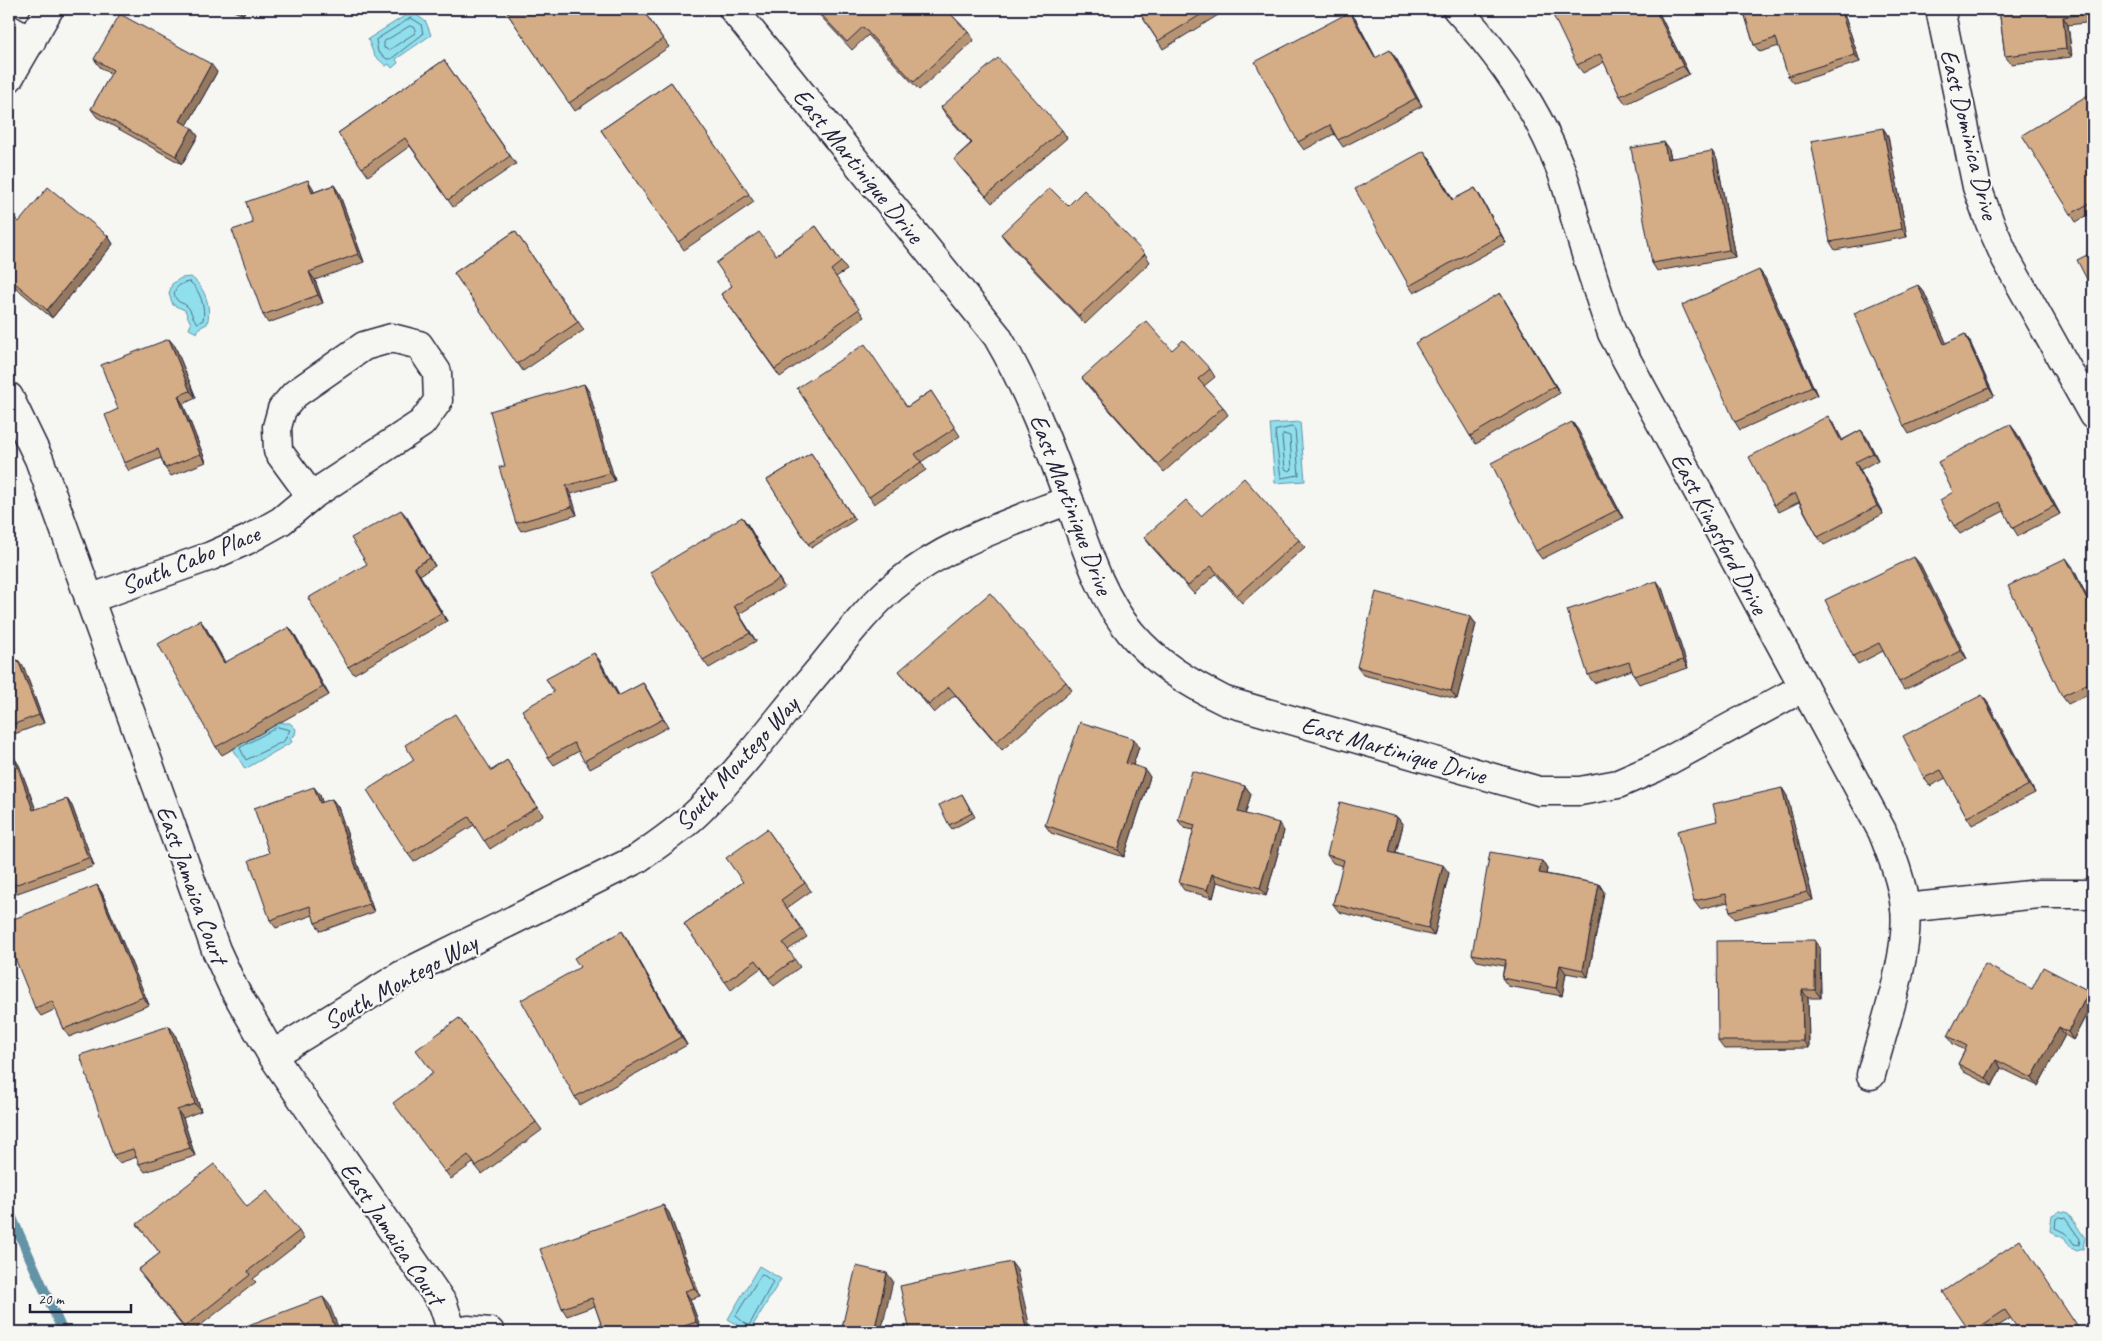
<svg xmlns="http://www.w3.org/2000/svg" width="2102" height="1341" font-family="Caveat,sans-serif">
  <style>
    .water { fill: #90dfed; stroke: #6493a6 }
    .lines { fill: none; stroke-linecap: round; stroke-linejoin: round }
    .shore { stroke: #4e6e82; stroke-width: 1 }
    .stream { stroke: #6493a6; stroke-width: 10 }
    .minor-casing { stroke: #22223b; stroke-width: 31 }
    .minor { stroke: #f6f6f2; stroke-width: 28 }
    .wall { fill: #b69473; stroke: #22223b }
    .shaded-wall { fill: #94785e; stroke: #22223b }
    .building { fill: #d4ac86; stroke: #22223b }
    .labels { text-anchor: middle; stroke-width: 4.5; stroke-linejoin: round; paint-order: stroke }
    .street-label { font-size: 25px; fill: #22223b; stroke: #f6f6f2 }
  </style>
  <rect width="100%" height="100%" fill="#f6f6f2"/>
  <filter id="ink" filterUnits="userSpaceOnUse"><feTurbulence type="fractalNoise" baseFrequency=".02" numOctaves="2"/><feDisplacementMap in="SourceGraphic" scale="10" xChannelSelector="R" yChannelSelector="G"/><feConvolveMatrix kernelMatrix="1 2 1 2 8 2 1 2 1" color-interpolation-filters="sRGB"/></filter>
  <g filter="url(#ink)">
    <!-- water -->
    <g class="water">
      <polygon points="414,10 418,16 426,22 431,35 396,59 398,63 392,68 389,64 386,66 374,55 368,39"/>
      <path d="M191 277C205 287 212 308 207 324L199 328 197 333 189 329 191 324 185 310 173 305 169 294 172 284 181 278Z"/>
      <polygon points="1300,422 1305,481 1275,483 1270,424"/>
      <polygon points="281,719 283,723 290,723 296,729 295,735 290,738 292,742 245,769 232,747"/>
      <polygon points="2060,1211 2068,1213 2085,1238 2083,1249 2077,1251 2071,1248 2064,1237 2056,1236 2050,1231 2052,1215"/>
      <polygon points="759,1266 781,1279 749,1332 728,1319"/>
    </g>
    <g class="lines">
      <!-- shore -->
      <g class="shore">
        <polygon points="411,18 421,24 423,34 391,59 387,59 378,52 376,40"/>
        <polygon points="410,26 415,28 415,33 389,50 384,48 384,42"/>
        <path d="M190 282C200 289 206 309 203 320L198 323C192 319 192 311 187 306 184 303 179 303 177 300 169 290 181 282 190 282Z"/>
        <polygon points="1293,427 1295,430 1299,475 1281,478 1275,431"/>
        <polygon points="1284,434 1290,436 1292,469 1290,471 1285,469 1282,437"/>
        <polygon points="278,727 290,730 284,741 246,760 240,748"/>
        <polygon points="2060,1217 2065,1218 2080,1239 2079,1245 2074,1244 2067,1234 2055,1228 2056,1219"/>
        <polygon points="762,1274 773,1282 750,1324 747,1325 736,1316"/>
      </g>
      <!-- stream -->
      <polyline class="stream" points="9,1211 63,1332"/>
      <!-- minor casing -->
      <g class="minor-casing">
        <g id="minor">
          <path d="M733 9 997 336C1028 389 1049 445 1070 503 1086 547 1100 596 1131 633 1157 664 1189 683 1225 701L1539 791H1580L1618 784 1655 768 1804 687"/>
          <path d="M1457 9C1502 57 1537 108 1561 170 1568 188 1572 207 1577 225 1588 261 1599 297 1612 333L1882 831C1892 856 1902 881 1905 908 1910 955 1883 1028 1871 1075"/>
          <polyline points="1940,9 1977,187 1990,223 2006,259 2093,415"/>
          <polyline points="9,29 31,42"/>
          <polyline points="9,78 49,9"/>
          <polyline points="9,397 39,459 216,950 233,987 272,1055 443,1304 452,1332"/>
          <polyline points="89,599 211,556 247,540 281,521 311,496 422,423 438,401 437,372 419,345 392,338 364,346 295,394 282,409 277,427 278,451 311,496"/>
          <polyline points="1905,908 2039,894 2093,894"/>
          <path d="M272 1055 402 975 637 859C658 844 681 829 700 810 743 767 780 716 820 669 843 641 865 611 893 587 944 544 1007 524 1069 500"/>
          <polyline points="461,1332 468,1330 490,1332"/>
        </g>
      </g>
      <!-- minor -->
      <use href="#minor" class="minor"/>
    </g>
    <!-- wall -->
    <g class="wall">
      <polygon points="229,9 246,9 243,15"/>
      <polygon points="642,9 669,47 575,111 507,13"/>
      <polygon points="814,9 950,9 948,11 968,32 974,40 919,90 868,35 852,50"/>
      <polygon points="1137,9 1228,9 1163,49"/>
      <polygon points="1657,9 1689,74 1626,104 1620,96 1604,62 1583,73 1577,65"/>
      <polygon points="1743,9 1861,9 1844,14 1860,62 1794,83 1788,76 1779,46 1760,52 1754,45"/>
      <polygon points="1999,9 2093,9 2093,22 2068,25 2072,57 2011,64 2005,56"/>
      <polygon points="1350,12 1356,20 1376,58 1396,58 1422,106 1343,147 1334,134 1304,150 1298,142"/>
      <polygon points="94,59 217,72 187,125 198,136 182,164 97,117 91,109 111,74 100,67"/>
      <polygon points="444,60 516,164 453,207 410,146 368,176 338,133"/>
      <polygon points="671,82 754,202 684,250 601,130"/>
      <polygon points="2093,92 2093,212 2076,222 2071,214"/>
      <polygon points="941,107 1062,130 1067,138 992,203 959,166 954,159 971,143 946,115"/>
      <polygon points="1883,128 1888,136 1907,237 1835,250 1830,242"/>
      <polygon points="1669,150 1671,158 1717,159 1735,257 1657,271 1652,263"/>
      <polygon points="1424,151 1430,159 1453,200 1475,188 1480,196 1506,243 1414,293 1409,286"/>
      <polygon points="334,185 339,193 364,262 315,280 323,303 268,323 263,315 253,223 313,188 314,192"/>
      <polygon points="1068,206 1145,254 1150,262 1085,324 1007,242 1001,234"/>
      <polygon points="9,213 19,222 108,236 113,244 52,318 9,282"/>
      <polygon points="816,226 847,270 836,277 864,317 780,377 721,294"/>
      <polygon points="515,231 584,330 523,371 454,273"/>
      <polygon points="1759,270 1765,278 1817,395 1740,430 1735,422"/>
      <polygon points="1918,285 1924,292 1946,343 1965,334 1970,342 1994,396 1909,434 1904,426"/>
      <polygon points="1500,293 1505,301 1560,393 1476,444 1470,436"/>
      <polygon points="175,346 196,398 183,404 206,462 171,476 165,468 161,458 129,471 124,463 118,409"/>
      <polygon points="1172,350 1210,369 1215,377 1204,386 1223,407 1228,415 1164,472 1088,386 1082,378"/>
      <polygon points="584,384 589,392 615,481 571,494 577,515 521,531 516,523 505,466"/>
      <polygon points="797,388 907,407 931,391 960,436 921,462 926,470 874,504"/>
      <polygon points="1572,422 1578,430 1623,518 1542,559 1536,551"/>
      <polygon points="1834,424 1842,440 1861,430 1867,438 1878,460 1860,470 1883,514 1824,545 1818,537 1799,502 1779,512 1774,505"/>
      <polygon points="2016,432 2060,514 2018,536 2013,528 2004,511 1960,534 1954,526 1953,492"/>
      <polygon points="811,453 855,520 811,548 767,480"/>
      <polygon points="1201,516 1299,540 1305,547 1242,603 1216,574 1194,594 1150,545 1144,537"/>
      <polygon points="407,517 435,566 420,575 447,621 354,674 348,667 367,564"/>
      <polygon points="742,517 748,525 784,587 739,614 756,641 709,668 703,660"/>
      <polygon points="1920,564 1967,659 1904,690 1899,682 1883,651 1858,664 1853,656"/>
      <polygon points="2072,566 2093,609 2093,692 2068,704 2062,696"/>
      <polygon points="1662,588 1688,668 1639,684 1634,676 1632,670 1594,683 1588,675"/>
      <polygon points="1470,616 1476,624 1457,699 1363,675 1357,667"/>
      <polygon points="206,628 225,663 295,635 329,695 222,755 216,747"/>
      <polygon points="594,653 600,661 619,696 643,683 648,691 668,727 590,769 579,751 554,765 548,757 554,692"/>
      <polygon points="18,660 24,668 44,723 9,736 9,664"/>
      <polygon points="899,671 1066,682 1072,690 1002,750 955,695 934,713 905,678"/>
      <polygon points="1988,703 2035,793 1972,825 1967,817 1946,778 1930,786 1924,778"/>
      <polygon points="1139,747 1133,765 1150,777 1124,857 1051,833 1045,825"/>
      <polygon points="9,759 19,765 36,810 67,799 72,806 94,866 9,896"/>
      <polygon points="507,760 543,815 490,849 474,825 414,862 408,854 492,770"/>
      <polygon points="1245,786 1251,794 1245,814 1284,831 1266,896 1217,882 1213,898 1184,890 1179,883 1194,830 1184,828 1178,820"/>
      <polygon points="1782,788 1787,796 1813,900 1735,919 1730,911 1728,902 1700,909 1694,901 1717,821"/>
      <polygon points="962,794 975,817 952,829 949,825"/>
      <polygon points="320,795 322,803 332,799 338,807 374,912 321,931 315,923 313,915 276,928 270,920 269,853"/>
      <polygon points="1397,817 1403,825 1396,853 1449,873 1434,936 1339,912 1333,904 1343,866 1333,863 1327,855"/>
      <polygon points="767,829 811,891 787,908 807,937 788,950 800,967 774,986 761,968 731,990 684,924 743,882"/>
      <polygon points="1542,861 1547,869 1546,874 1599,884 1604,892 1588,977 1566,973 1562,996 1508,986 1502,978 1504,966 1477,961 1472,954"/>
      <polygon points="97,885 102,893 149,1005 69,1037 64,1029 56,1009 41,1016 35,1008"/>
      <polygon points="622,931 627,939 687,1045 580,1105 575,1097 580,967"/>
      <polygon points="1815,940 1820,948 1821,998 1808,998 1809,1048 1724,1049 1718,1041"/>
      <polygon points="2032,989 2089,991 2093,997 2093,1002 2073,1040 2065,1035 2038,1086 2001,1068 1992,1086 1964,1072 1958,1064 1965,1050 1953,1044 1948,1036"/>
      <polygon points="459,1018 542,1130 482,1174 473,1163 451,1179 399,1110 433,1073"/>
      <polygon points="169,1026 175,1034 201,1111 183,1118 195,1156 145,1172 139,1164 137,1157 119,1163 113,1155"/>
      <polygon points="663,1205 669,1213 700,1296 690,1299 701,1329 694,1332 604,1332 595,1306 567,1316 562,1308"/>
      <polygon points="247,1207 299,1231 304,1239 253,1279 256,1282 192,1332 187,1332 138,1270 160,1253 137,1224"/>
      <polygon points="2020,1240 2011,1318 1989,1332 1970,1332"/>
    </g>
    <!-- shaded-wall -->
    <g class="shaded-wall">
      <polygon points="238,9 246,9 243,15"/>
      <polygon points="1655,9 1657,9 1689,74 1683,66"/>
      <polygon points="1840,9 1841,9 1844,14 1860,62 1855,55"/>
      <polygon points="1350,12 1356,20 1380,66 1375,58"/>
      <polygon points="2063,17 2068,25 2072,57 2066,49"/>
      <polygon points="1390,50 1396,58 1422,106 1416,98"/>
      <polygon points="211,64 217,72 185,129 180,121"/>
      <polygon points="192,128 198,136 182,164 176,156"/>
      <polygon points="1883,128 1888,136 1907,237 1902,229"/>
      <polygon points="1664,142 1669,150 1672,166 1667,159"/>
      <polygon points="1424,151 1430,159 1457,208 1452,200"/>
      <polygon points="1712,151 1717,159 1735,257 1729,250"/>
      <polygon points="308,180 313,188 317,201 312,193"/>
      <polygon points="334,185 339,193 364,262 358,254"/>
      <polygon points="1475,188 1480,196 1506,243 1501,235"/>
      <polygon points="108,236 113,244 52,318 47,310"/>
      <polygon points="1759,270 1765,278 1817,395 1812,387"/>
      <polygon points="309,272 315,280 323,303 318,295"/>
      <polygon points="1918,285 1924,292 1950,351 1944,344"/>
      <polygon points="1500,293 1505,301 1560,393 1555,386"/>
      <polygon points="1965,334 1970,342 1994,396 1989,388"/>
      <polygon points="169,339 175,346 196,398 190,391"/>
      <polygon points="584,384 589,392 615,481 610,473"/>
      <polygon points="178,396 183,404 206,462 200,454"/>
      <polygon points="1828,416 1834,424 1847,449 1841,441"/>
      <polygon points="1572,422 1578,430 1623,518 1617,510"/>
      <polygon points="2010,424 2016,432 2060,514 2054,506"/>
      <polygon points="1861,430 1867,438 1878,460 1873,453"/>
      <polygon points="1855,462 1860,470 1883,514 1877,506"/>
      <polygon points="566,486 571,494 577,515 572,507"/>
      <polygon points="401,510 407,517 435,566 430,558"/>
      <polygon points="742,517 748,525 784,587 779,579"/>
      <polygon points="1914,557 1920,564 1967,659 1961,651"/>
      <polygon points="2066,558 2072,566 2093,609 2093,612"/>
      <polygon points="414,567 420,575 447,621 441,613"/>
      <polygon points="1657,581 1662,588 1688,668 1683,660"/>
      <polygon points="734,606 739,614 756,641 750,633"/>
      <polygon points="1470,616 1476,624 1457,699 1451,691"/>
      <polygon points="200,620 206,628 230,671 224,663"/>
      <polygon points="289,627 295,635 329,695 323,687"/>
      <polygon points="594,653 600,661 624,704 618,696"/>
      <polygon points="18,660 24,668 44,723 39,715"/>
      <polygon points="643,683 648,691 668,727 663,719"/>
      <polygon points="1982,695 1988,703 2035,793 2029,785"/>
      <polygon points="1134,739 1139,747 1131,771 1126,763"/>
      <polygon points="14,757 19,765 39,818 33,810"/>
      <polygon points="1145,769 1150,777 1124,857 1118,850"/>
      <polygon points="1245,786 1251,794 1244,819 1238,812"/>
      <polygon points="314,787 320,795 325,811 320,803"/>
      <polygon points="1782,788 1787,796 1813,900 1807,892"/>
      <polygon points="67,799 72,806 94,866 88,858"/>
      <polygon points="332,799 338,807 374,912 369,904"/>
      <polygon points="1397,817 1403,825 1394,859 1389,852"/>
      <polygon points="1279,823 1284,831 1266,896 1260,888"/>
      <polygon points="1542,861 1547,869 1545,881 1539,873"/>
      <polygon points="1443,865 1449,873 1434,936 1428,928"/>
      <polygon points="1212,874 1217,882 1213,898 1207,890"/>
      <polygon points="1599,884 1604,892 1588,977 1583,970"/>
      <polygon points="97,885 102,893 149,1005 143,997"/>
      <polygon points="622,931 627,939 687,1045 681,1037"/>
      <polygon points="1815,940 1820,948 1821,998 1815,990"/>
      <polygon points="1560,965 1566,973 1562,996 1556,988"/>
      <polygon points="1802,990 1808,998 1809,1048 1803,1041"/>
      <polygon points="2089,991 2093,997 2093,1002 2073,1040 2068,1032"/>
      <polygon points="169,1026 175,1034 201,1111 195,1104"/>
      <polygon points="2059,1027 2065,1035 2038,1086 2032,1078"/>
      <polygon points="1996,1060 2001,1068 1992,1086 1986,1078"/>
      <polygon points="177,1110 183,1118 195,1156 190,1148"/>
      <polygon points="663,1205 669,1213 700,1296 694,1288"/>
      <polygon points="1011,1262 1017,1270 1031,1332 1027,1332"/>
      <polygon points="887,1273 893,1281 881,1332 874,1332"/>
      <polygon points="685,1291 690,1299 701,1329 696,1322"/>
      <polygon points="323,1297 329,1304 340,1332 337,1332"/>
    </g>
    <!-- building -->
    <g class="building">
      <polygon points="514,9 642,9 663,39 569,103 507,13"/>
      <polygon points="816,9 946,9 968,32 914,82 863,27 847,42"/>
      <polygon points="1137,9 1210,9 1158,41"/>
      <polygon points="1556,9 1655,9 1683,66 1620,96 1600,54 1577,65 1551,11"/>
      <polygon points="1743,9 1840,9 1855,55 1788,76 1776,38 1754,45"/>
      <polygon points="1999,9 2093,9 2093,13 2063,17 2066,49 2005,56"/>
      <polygon points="1350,12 1375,58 1390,50 1416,98 1338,140 1330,125 1298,142 1255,62"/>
      <polygon points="120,14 211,64 180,121 192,128 176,156 91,109 113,70 94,59"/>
      <polygon points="998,58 1062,130 986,196 954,159 972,143 941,107"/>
      <polygon points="444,60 510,156 448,200 405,138 362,168 338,133"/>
      <polygon points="671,82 749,194 678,242 601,130"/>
      <polygon points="2093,92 2093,201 2071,214 2022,135"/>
      <polygon points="1883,128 1902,229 1830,242 1811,141"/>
      <polygon points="1664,142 1667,159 1712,151 1729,250 1652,263 1631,148"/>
      <polygon points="1424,151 1452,200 1475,188 1501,235 1409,286 1355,189"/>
      <polygon points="308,180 312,193 334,185 358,254 309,272 318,295 263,315 232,230 253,223 246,202"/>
      <polygon points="48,187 108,236 47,310 9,278 9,213 19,222"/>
      <polygon points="1050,188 1068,206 1084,190 1145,254 1079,316 1001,234"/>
      <polygon points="816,226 841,262 831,270 859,309 775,369 721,294 732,286 716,263 759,232 776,255"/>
      <polygon points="515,231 578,322 517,364 454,273"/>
      <polygon points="2093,252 2093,291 2077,260"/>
      <polygon points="1759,270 1812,387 1735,422 1682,305"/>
      <polygon points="1918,285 1944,344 1965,334 1989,388 1904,426 1854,313"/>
      <polygon points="1500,293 1555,386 1470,436 1415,343"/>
      <polygon points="1146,321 1172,350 1183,340 1210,369 1198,379 1223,407 1158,464 1082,378"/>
      <polygon points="169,339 190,391 178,396 200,454 165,468 158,449 124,463 105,415 118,409 101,365"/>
      <polygon points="865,344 907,407 931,391 955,428 915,454 921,462 869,497 797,388"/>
      <polygon points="584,384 610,473 566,486 572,507 516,523 499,467 505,466 490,411"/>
      <polygon points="1828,416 1841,441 1861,430 1873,453 1855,462 1877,506 1818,537 1795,493 1774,505 1749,457"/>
      <polygon points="1572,422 1617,510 1536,551 1491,463"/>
      <polygon points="2010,424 2054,506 2013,528 1999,502 1954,526 1940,500 1953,492 1938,462"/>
      <polygon points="811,453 852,516 808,544 767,480"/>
      <polygon points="1244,478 1299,540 1237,595 1211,566 1188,586 1144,537 1186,500 1201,516"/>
      <polygon points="401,510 430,558 414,567 441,613 348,667 308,598 367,564 351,538"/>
      <polygon points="742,517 779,579 734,606 750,633 703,660 650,572"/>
      <polygon points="1914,557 1961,651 1899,682 1879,643 1853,656 1825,600"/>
      <polygon points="2066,558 2093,611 2093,681 2062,696 2008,586"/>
      <polygon points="1657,581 1683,660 1634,676 1629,662 1588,675 1567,610"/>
      <polygon points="1376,592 1470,616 1451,691 1357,667"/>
      <polygon points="990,593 1066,682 996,742 949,687 929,705 899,671"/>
      <polygon points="200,620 224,663 289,627 323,687 216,747 158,644"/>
      <polygon points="594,653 618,696 643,683 663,719 584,761 574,743 548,757 522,710 554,692 546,679"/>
      <polygon points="18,660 39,715 9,726 9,664"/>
      <polygon points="1982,695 2029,785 1967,817 1941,770 1924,778 1903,736"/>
      <polygon points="455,714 492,771 507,760 537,807 484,841 469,817 408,854 367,790 414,760 405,745"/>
      <polygon points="1080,722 1134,739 1126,763 1145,769 1118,850 1045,825"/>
      <polygon points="14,757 33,810 67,799 88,858 9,887 9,759"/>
      <polygon points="1192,771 1245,786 1238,812 1279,823 1260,888 1212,874 1207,890 1179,883 1195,825 1178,820"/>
      <polygon points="314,787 320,803 332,799 369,904 315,923 310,906 270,920 249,860 269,853 254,808"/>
      <polygon points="1782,788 1807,892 1730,911 1726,894 1694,901 1677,831 1717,821 1713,804"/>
      <polygon points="962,794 972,813 949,825 939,805"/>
      <polygon points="1340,802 1397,817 1389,852 1443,865 1428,928 1333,904 1344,860 1327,855"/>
      <polygon points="767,829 805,883 781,900 802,929 783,943 795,959 769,978 756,960 725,982 684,924 743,882 726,858"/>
      <polygon points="1490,852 1542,861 1539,873 1599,884 1583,970 1560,965 1556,988 1502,978 1506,960 1472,954"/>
      <polygon points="97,885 143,997 64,1029 52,1001 35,1008 9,943 9,921"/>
      <polygon points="622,931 681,1037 575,1097 521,1000 580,967 574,958"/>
      <polygon points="1815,940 1815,990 1802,990 1803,1041 1718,1041 1717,941"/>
      <polygon points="1985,964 2032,989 2043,967 2089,991 2068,1032 2059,1027 2032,1078 1996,1060 1986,1078 1958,1064 1967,1046 1948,1036"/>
      <polygon points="459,1018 536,1122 476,1166 468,1155 445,1172 393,1103 433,1073 416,1050"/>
      <polygon points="169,1026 195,1104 177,1110 190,1148 139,1164 133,1149 113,1155 80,1055"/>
      <polygon points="214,1164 247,1207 267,1191 299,1231 248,1271 250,1275 184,1327 138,1270 160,1253 137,1224"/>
      <polygon points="663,1205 694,1288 685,1291 696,1322 667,1332 604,1332 592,1298 562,1308 540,1249"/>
      <polygon points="2020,1240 2081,1332 2020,1332 2005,1310 1972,1332 1970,1332 1943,1292"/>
      <polygon points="1011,1262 1027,1332 910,1332 900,1286"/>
      <polygon points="856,1266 887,1273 874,1332 841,1332"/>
      <polygon points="323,1297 337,1332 230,1332"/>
      <polygon points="1076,1328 1094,1332 1076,1332"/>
    </g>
  </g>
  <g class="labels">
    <!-- street labels -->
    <g class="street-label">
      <text transform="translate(1970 134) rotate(76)" y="9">East Dominica Drive</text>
      <text transform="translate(859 165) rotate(51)" y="9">East Martinique Drive</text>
      <text transform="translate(1072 504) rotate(69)" y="9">East Martinique Drive</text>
      <text transform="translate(1720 533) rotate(62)" y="9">East Kingsford Drive</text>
      <text transform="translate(190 559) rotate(-22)" y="9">South Cabo Place</text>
      <text transform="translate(1394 749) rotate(16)" y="9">East Martinique Drive</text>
      <text transform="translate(736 763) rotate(-48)" y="9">South Montego Way</text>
      <text transform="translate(193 884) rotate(70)" y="9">East Jamaica Court</text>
      <text transform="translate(400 981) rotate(-29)" y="9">South Montego Way</text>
      <text transform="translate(393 1233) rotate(56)" y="9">East Jamaica Court</text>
    </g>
  </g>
  <!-- margin -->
  <rect width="2102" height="1341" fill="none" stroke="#f6f6f2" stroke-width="30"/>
  <rect x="15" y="15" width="2072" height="1311" fill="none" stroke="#22223b" stroke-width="2" filter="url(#ink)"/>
  <!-- scale -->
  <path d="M30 1304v8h101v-8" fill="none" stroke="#22223b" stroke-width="2.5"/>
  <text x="38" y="1304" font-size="15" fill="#22223b" stroke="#f6f6f2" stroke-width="4" paint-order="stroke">20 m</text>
</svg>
